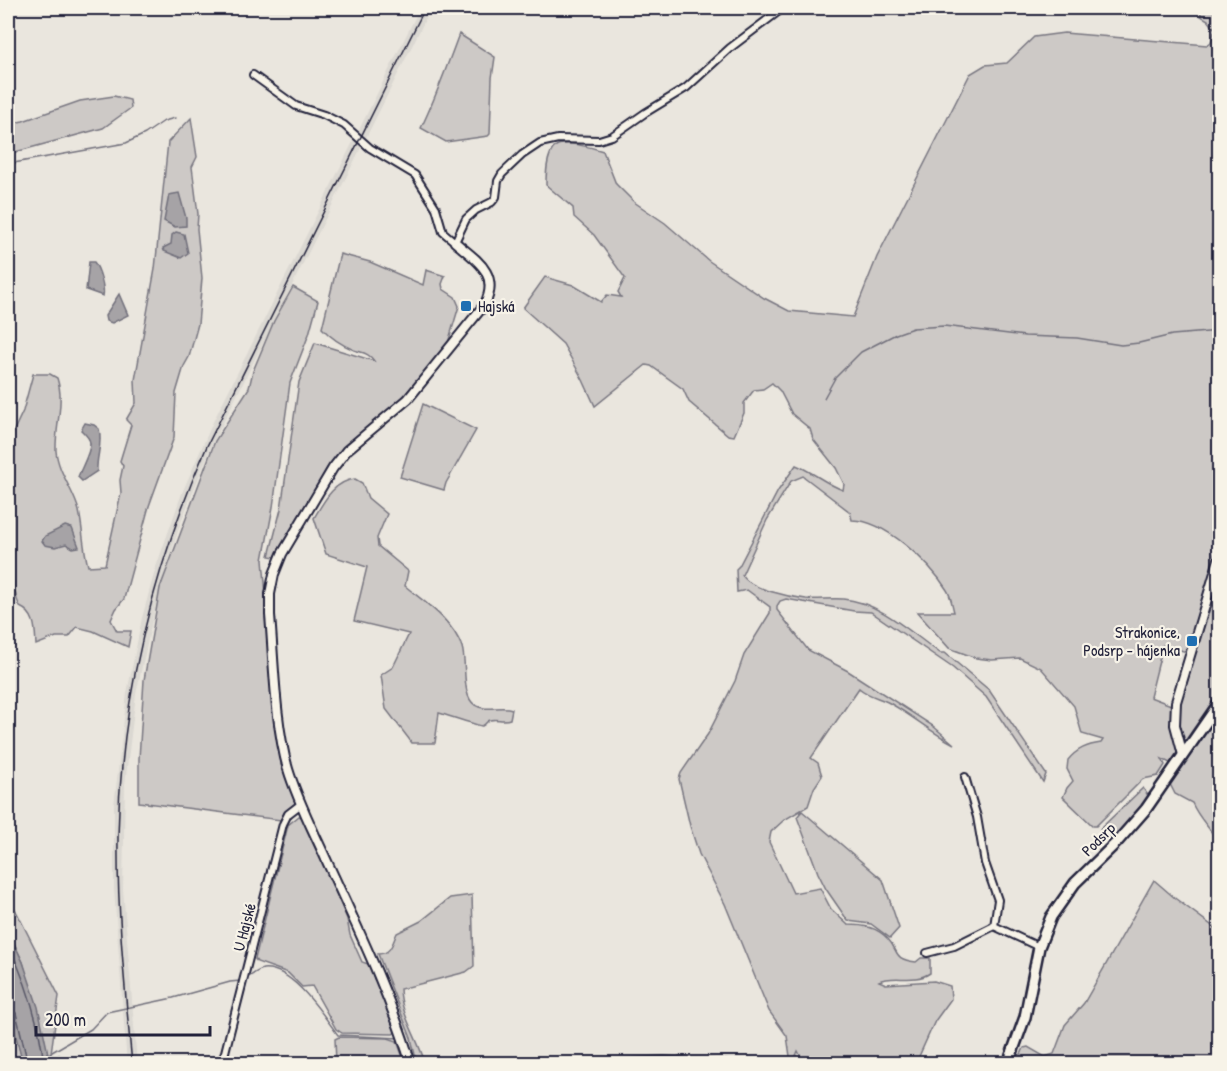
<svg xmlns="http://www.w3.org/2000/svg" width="1227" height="1071" font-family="'Patrick Hand',sans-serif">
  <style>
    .built { fill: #dbd8d2 }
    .green { fill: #cdc9c6; stroke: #787680; stroke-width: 1.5; fill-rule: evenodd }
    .water { fill: #a6a3a6; stroke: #716f7b; stroke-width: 1.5 }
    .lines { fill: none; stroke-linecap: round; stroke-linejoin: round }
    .shore { stroke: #575666; stroke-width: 1.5 }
    .stream { stroke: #716f7b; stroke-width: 1.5 }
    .minor-casing { stroke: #22223b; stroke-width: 10 }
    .tertiary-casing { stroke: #22223b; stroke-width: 12 }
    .primary-casing { stroke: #22223b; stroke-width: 14 }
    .minor { stroke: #f7f3e8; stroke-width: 6 }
    .tertiary { stroke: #f7f3e8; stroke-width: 8 }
    .primary { stroke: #f7f3e8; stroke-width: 9 }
    .rail { stroke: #22223b; stroke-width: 1.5 }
    .poi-dot { fill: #1f6fb2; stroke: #f7f3e8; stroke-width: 2 }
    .labels { text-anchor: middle; stroke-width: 4.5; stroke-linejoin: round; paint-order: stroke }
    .poi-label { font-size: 16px; fill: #22223b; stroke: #f7f3e8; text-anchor: start }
    .street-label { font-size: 16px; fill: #22223b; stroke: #f7f3e8 }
  </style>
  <rect width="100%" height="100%" fill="#eae6de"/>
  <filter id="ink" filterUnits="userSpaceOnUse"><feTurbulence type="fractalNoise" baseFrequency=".0167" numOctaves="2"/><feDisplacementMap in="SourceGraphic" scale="12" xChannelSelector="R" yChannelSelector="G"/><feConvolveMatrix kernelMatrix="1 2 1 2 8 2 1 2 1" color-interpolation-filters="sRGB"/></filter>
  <g filter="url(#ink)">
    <!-- built -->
    <polygon class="built" points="420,8 431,8 211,447 181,522 158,595 136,694 125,784 123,889 137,1063 127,1064 114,889 114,806 127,693 142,618 156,567 182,493 213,422"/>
    <!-- green -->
    <g class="green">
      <path d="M1200 8H1219V692L1170 763 1162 759 1165 765 1158 776 1143 779 1096 826H1093L1063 797 1067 788 1073 781 1067 769 1068 760C1077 749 1087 745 1101 743L1103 740 1082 734 1074 706 1041 668 1020 658 992 660 976 658 949 648 917 612H954C952 605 951 596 947 590 930 563 885 520 852 520L850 512 803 476 791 481 767 520 742 575C750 589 790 597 806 599 818 600 831 598 843 599 880 602 911 633 940 653H945L989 690 1046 774 1043 782 986 697 953 668 871 612 854 611 786 599 780 601 777 606V610L808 650 848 671 933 726 954 744C932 733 914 717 893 705 882 698 869 697 859 688L811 758 818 763 822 776 814 788 808 806 784 820 771 832 769 842 793 893 820 888 831 909 848 925C864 925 877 927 888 939 900 952 892 959 916 962L921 958H930V973C913 984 895 974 879 981L886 984 934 981 950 986 951 999 935 1021 916 1063H804L798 1051 793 1063H791L787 1036 769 1011 725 904 699 854 690 826 679 779 681 773 708 734 735 681 744 655 770 613V607L747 590 737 592 736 569 739 566 778 491 796 465C813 472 826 484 843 490L844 484 836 468 813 439 810 429 792 414 780 391 772 383 763 389 754 390 744 403V413L734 436 728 435 689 402 683 389 651 366 646 365 595 406 583 380 563 344 523 308 545 277 573 285 601 302 607 295 621 297 618 292 625 278 594 235 574 217 573 208 546 185C546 175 546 155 555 147 562 139 594 148 603 151L616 184 634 202 665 223 709 261 764 298 789 311 853 317 877 257 970 74 985 65 1007 63 1034 37 1064 33 1207 45 1211 42 1215 29 1208 20 1201 16ZM1163 645 1187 652 1171 705 1150 697Z"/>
      <path d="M459 34 495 57 492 78 490 134 488 136 446 142 421 128C436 97 447 66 459 34Z"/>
      <polygon points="114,96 130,100 131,108 103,128 8,154 8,124 23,121 80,101"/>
      <path d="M191 118 197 157 192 167 198 214 197 229 202 278 198 324 189 357 184 366 176 393 174 437 149 506 124 599 116 609 111 620 117 631H131L128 647 93 631 77 627 69 637H56L36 645C35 630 36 614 20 607 10 587 15 565 8 545V443L23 411 33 374H50L57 378C65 403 55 425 56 451 58 472 74 491 79 511 83 530 83 548 88 566L105 565 121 493 120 480 123 466 120 461 131 425 126 420 136 403 135 380 155 269 168 142Z"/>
      <path d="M340 254 370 262 423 285 426 270 445 276 442 284 443 289 455 297 459 306 448 343 441 353 394 407 338 454 327 468 305 509 275 557 269 556 281 509 299 382 315 343 374 361C369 353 363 353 354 350 342 345 331 338 322 328Z"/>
      <polygon points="293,287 318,301 309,334 290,383 273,507 263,560 281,765 296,797 296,803 286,811 281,820 139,802 139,759 144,680 160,588 215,441 249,388 253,371 274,321"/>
      <polygon points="423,404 476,430 446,483 444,490 400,477"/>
      <path d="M355 479 362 483 368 498 387 514 377 538 378 546 408 571 405 586C427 604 452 620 462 647 467 663 461 696 475 705 486 712 501 705 512 709L510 719C503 722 497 718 490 720 486 721 487 724 482 726 480 726 446 715 439 713L435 743H412L386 709 381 675 393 667 409 634 354 621 367 567 326 554 314 518C324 501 334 481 355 479Z"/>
      <path d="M1219 711V844C1211 828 1200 821 1192 803L1175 794 1170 784Z"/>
      <polygon points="1143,788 1149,797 1113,839 1100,829"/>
      <polygon points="802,811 883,880 899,928 890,938 871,924 848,921 826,889 818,873 797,817"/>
      <polygon points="299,816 304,818 347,919 350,935 362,962 371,965 374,979 378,981 397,1031 393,1034 342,1033 336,1029 312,986 302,987 288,973 257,962 255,959 288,825"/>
      <polygon points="1154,880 1176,899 1219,931 1219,1063 1017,1063 1024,1048 1028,1047 1045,1057 1054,1054 1065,1025 1084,1003"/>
      <polygon points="8,895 59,996 50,1060 59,1055 69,1059 69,1063 50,1063 23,962 8,931"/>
      <path d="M472 895 474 966 466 972 400 989C401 1016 418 1038 425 1063H417L411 1038 378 954C391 954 392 944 397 933L421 921 450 898Z"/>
      <polygon points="8,1007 10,1013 23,1063 8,1063"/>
      <polygon points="339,1037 388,1038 397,1041 405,1063 336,1063 335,1039"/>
      <polygon points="664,1056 760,1063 585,1064 584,1060"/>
    </g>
    <!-- water -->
    <g class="water">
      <polygon points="179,193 186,218 186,226 175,227 164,221 169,195"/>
      <polygon points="176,232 184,234 188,253 181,258 164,251 163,248 171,244 172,235"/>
      <path d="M89 262H94C99 268 105 288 103 296L86 290Z"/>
      <polygon points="119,294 128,315 112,323 106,321 105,316"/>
      <path d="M85 423 94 425 99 429C103 444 96 456 97 471L82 481 78 477C81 468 91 452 90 443 90 438 84 433 81 430Z"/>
      <polygon points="65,526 72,528 79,547 73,548 66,544 55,547 45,545 42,541 45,536"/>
      <polygon points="8,931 23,962 38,1007 50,1063 23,1063 8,1007"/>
    </g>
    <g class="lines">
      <!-- shore -->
      <g class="shore">
        <path d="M8 944C26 981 39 1023 44 1064"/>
        <polyline points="8,1008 12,1009 16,1013 28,1064"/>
      </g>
      <!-- stream -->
      <g class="stream">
        <polyline points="8,164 126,143 145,134 164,121 175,118"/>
        <polyline points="824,398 835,378 861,352 896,334 913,328 944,326 1025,336 1077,338 1121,345 1139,343 1172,335 1220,331"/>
        <path d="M247 978C252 975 258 970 263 969 292 966 323 1015 338 1035L400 1038"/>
        <polyline points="47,1055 91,1029 107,1012 173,998 230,982 240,981"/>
      </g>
      <!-- minor casing -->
      <g class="minor-casing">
        <g id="minor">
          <polyline points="253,75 296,106 324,115 344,125 370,148 415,175 436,208 443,232 455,242 466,219 476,210 492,202 496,197 498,181 502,174 522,155 540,143 558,139 599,140 612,136 645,113 686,88 730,48 783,8"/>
          <polyline points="965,777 977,817 985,863 998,900 994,926 1039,947"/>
          <polyline points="927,953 954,946 994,926"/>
          <polyline points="222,1064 283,824 288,814 301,804"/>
        </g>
      </g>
      <!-- tertiary casing -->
      <g class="tertiary-casing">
        <g id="tertiary">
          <polyline points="1183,755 1175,725 1176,702 1220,556"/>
          <path d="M411 1064C389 992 356 925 325 857 312 828 297 799 288 769 275 724 274 663 270 615V594L274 574 282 554 333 468 347 450 408 399 485 304C500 273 476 260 455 242"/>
        </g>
      </g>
      <!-- primary casing -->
      <g class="primary-casing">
        <polyline id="primary" points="1008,1064 1025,1017 1039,947 1051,917 1075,883 1117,842 1146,809 1220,702"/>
      </g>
      <!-- minor -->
      <use href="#minor" class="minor"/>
      <!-- tertiary -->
      <use href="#tertiary" class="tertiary"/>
      <!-- primary -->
      <use href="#primary" class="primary"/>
      <!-- rail -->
      <path class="rail" d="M132 1064C125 988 117 913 118 837 120 701 153 569 207 446L425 8"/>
    </g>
  </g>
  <!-- markers -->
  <g class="poi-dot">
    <rect x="460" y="300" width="12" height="12" rx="3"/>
    <rect x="1186" y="635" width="12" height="12" rx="3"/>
  </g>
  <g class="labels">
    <!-- poi labels -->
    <g class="poi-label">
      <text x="478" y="312">Hajská</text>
      <text x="1180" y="638" text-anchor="end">Strakonice,<tspan x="1180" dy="18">Podsrp - hájenka</tspan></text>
    </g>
    <!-- street labels -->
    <g class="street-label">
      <text transform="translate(1098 839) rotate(-45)" y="6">Podsrp</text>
      <text transform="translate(244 927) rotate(-75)" y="6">U Hajské</text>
    </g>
  </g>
  <!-- margin -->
  <rect width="1227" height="1071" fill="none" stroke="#f7f3e8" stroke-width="30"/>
  <rect x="15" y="15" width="1197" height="1041" fill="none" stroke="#22223b" stroke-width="2" filter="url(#ink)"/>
  <!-- scale -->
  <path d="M36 1026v9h174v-9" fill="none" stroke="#22223b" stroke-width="3"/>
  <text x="45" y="1026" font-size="18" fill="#22223b" stroke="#f7f3e8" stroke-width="4.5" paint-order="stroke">200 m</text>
</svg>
